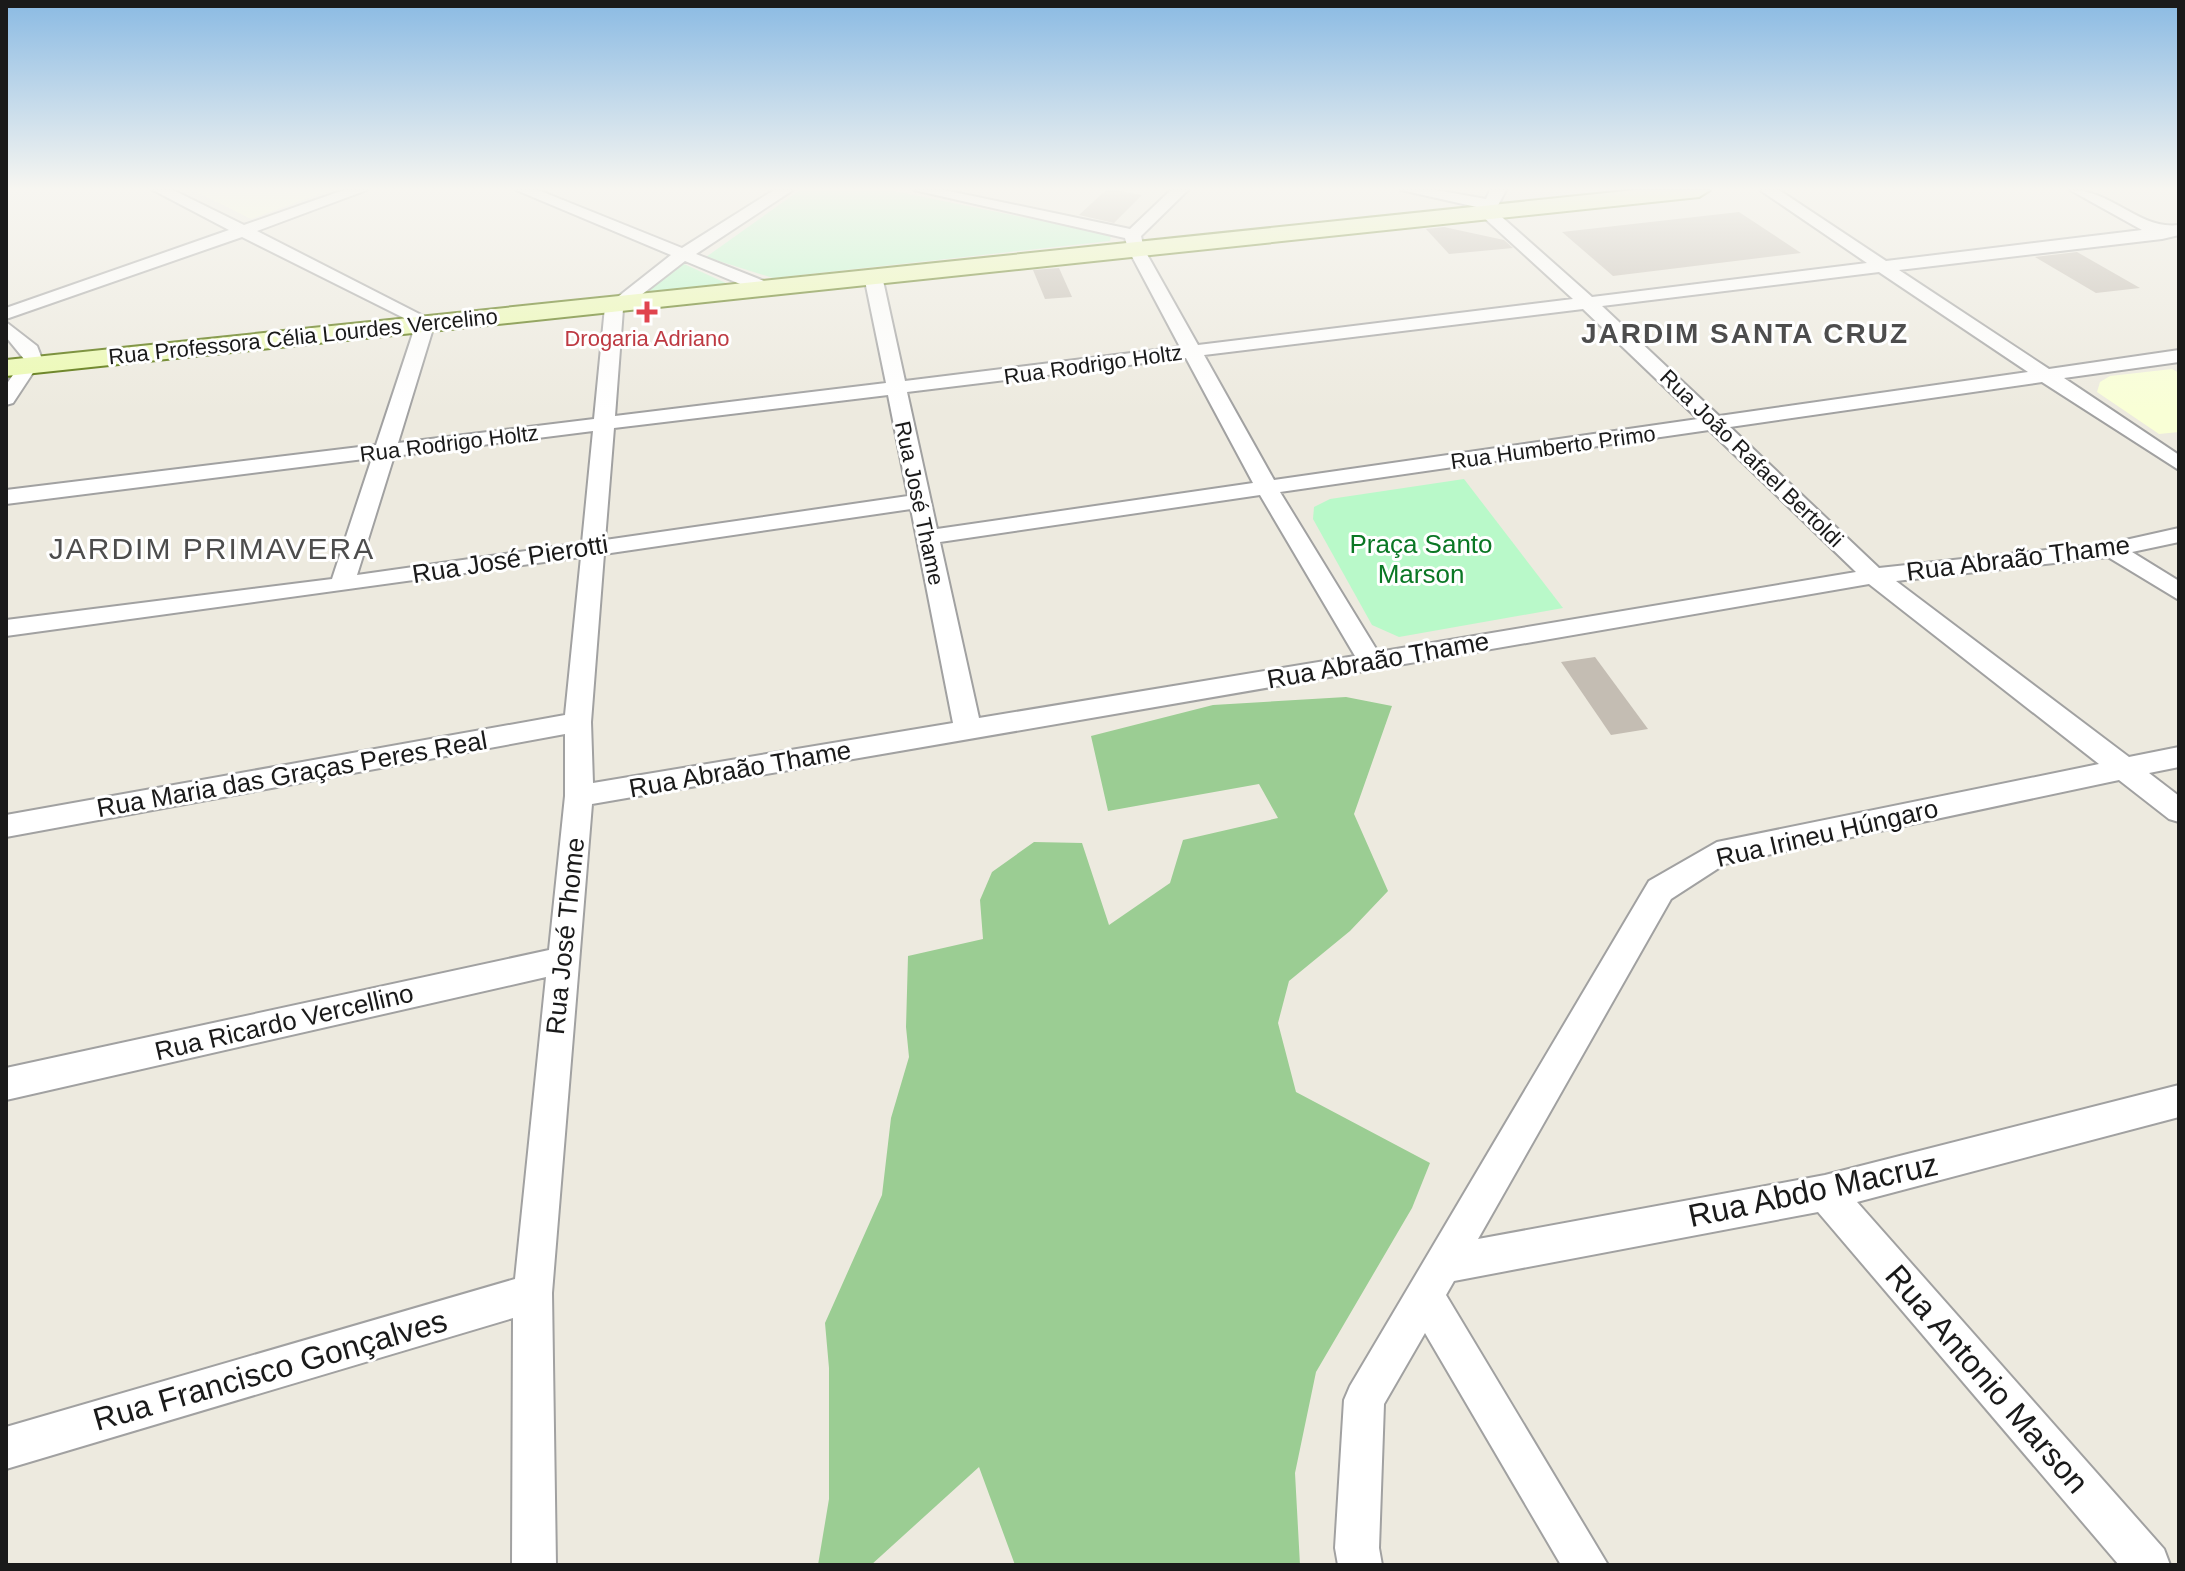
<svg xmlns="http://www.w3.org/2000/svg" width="2185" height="1571" font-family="Helvetica,sans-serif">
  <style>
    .education { fill: #f9ffd6 }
    .forest { fill: #9bcd93 }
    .park { fill: #b9f9c9 }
    .building { fill: #c4bdb3 }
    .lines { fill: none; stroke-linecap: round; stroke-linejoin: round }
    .street-casing { stroke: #a1a1a1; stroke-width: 4 }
    .secondary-casing { stroke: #537003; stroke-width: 4 }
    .street { fill: #fff; fill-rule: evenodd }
    .secondary { fill: #ebfab0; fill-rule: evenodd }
    .health-dot { fill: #e0444e; stroke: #fff; stroke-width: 3 }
    .labels { text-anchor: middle; stroke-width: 6; stroke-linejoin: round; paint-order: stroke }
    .far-street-label { font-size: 22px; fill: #1a1a1a; stroke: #fff }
    .far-health-label { font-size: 22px; fill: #be3a42; stroke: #fff }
    .park-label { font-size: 26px; fill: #0a7724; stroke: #fff }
    .street-label { font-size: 26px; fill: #1a1a1a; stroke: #fff }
    .far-district-label { font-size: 28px; font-weight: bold; letter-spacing: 2px; fill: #4d4d4d; stroke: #fff }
    .quarter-label { font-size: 30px; letter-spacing: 2px; fill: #4d4d4d; stroke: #fff }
    .near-street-label { font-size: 32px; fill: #1a1a1a; stroke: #fff }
  </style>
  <rect width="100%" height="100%" fill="#edeadf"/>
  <!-- education -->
  <g class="education">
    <polygon points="193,190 330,190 251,219"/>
    <polygon points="2172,369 2179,373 2179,432 2159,434 2097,392 2100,382 2110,376"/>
  </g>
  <!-- forest -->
  <polygon class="forest" points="1346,697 1392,706 1354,814 1388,891 1350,931 1289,981 1278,1023 1296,1092 1430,1163 1412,1208 1316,1372 1295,1473 1300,1565 1015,1565 979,1467 871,1565 818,1565 829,1499 829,1368 825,1323 882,1195 891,1118 909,1057 906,1027 908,956 983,939 980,900 992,872 1034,842 1082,843 1109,925 1170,883 1183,840 1278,818 1259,784 1108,811 1091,736 1213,705"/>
  <!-- park -->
  <g class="park">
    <polygon points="800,190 889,190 1111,235 1110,241 773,278 706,257"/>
    <polygon points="684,264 728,284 645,292 646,288"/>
    <polygon points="1464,479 1563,608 1399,637 1372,625 1313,519 1314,507 1330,499"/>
  </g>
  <!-- building -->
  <g class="building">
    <polygon points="1106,190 1115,190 1142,195 1114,223 1079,215"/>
    <polygon points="1739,212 1801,253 1613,276 1562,232"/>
    <polygon points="1444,227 1504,240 1513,248 1449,254 1426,229"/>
    <polygon points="2077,252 2140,288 2096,293 2035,257"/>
    <polygon points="1059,268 1072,297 1045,299 1033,270"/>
    <polygon points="1595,657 1648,729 1611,735 1561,662"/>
  </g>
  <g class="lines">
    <!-- street casing -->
    <g class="street-casing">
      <g id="street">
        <path d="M153 190H173L244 225 344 190H367L257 231 435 322 398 443 594 419 605 307 671 255 516 190H538L682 248 774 190H793L696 254 769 283V291H757L685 261 623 309 615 416 886 383 864 276 873 271 882 276 905 381 1180 347 1128 249 1125 238 914 190H944L1130 229 1171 190H1188L1141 236 1144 249 1198 345 1573 299 1481 215V208L1401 190H1436L1486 199 1490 190H1506L1495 211 1592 297 1867 263 1760 190H1779L1886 261 2142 230 2070 190C2113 190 2139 230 2179 225V235L2162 239 1899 270 2049 369 2179 350V362L2064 378 2179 455V470L2042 382 1730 427 1879 568 2112 543 2179 528V542L2132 552 2179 581V600L2108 557 1896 581 2129 757 2179 747V767L2149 773 2179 796V822L2169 819 2119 780 1725 864 1671 899 1478 1239 1825 1175 2179 1085V1117L1857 1202 2164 1549 2170 1565H2119L1818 1212 1454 1281 1446 1295 1608 1565H1561L1425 1333 1384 1404 1379 1548 1382 1565H1338L1335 1548 1344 1400 1350 1386 1649 881 1717 842 2099 764 1869 584 592 804 552 1293 556 1565H512L513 1318 6 1469V1427L515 1279 546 977 6 1100V1068L549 950 565 796V734L6 837V815L565 715 581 557 6 636V620L332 579 372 458 6 504V490L376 445 416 324 242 237 6 319V308L229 230ZM1879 272 2028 372 1719 416 1602 306ZM1583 309 1698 419 1274 480 1204 355ZM1186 358 1253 483 937 529 907 392ZM888 395 908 496 605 540 614 428ZM1709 430 1856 572 1378 652 1280 492ZM593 431 582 543 357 575 394 456ZM1260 495 1355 656 979 718 940 542ZM911 509 953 723 593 783 591 722 604 554Z"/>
        <polygon points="6,322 37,346 42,359 13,403 6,405 6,385 24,359 6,337"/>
      </g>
    </g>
    <!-- secondary casing -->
    <g class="secondary-casing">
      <polygon id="secondary" points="1635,190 1710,190 1699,197 6,376 6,360"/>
    </g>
    <!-- street -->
    <use href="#street" class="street"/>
    <!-- secondary -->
    <use href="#secondary" class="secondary"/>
  </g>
  <!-- sky -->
  <linearGradient id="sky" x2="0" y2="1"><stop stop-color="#8abae3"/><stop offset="0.46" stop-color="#f7f6f1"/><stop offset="1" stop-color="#f7f6f1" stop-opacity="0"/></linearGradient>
  <rect width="2185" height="410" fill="url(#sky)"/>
  <!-- markers -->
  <path class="health-dot" d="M643 300h8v8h8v8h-8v8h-8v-8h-8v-8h8z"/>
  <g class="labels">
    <!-- far-street labels -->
    <g class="far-street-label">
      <text transform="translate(303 336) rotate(-6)" y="8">Rua Professora Célia Lourdes Vercelino</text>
      <text transform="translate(1093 364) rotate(-8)" y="8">Rua Rodrigo Holtz</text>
      <text transform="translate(449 443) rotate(-7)" y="8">Rua Rodrigo Holtz</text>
      <text transform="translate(1553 447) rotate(-8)" y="8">Rua Humberto Primo</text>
      <text transform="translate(1752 458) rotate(44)" y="8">Rua João Rafael Bertoldi</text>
      <text transform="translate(920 503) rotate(78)" y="8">Rua José Thame</text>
    </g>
    <!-- far-health labels -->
    <g class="far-health-label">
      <text x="647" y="346">Drogaria Adriano</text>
    </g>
    <!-- park labels -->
    <g class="park-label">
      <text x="1421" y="553">Praça Santo<tspan x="1421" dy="30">Marson</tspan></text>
    </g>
    <!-- street labels -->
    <g class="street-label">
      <text transform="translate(2018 558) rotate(-7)" y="9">Rua Abraão Thame</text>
      <text transform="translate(510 559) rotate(-9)" y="9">Rua José Pierotti</text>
      <text transform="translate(1378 660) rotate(-10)" y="9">Rua Abraão Thame</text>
      <text transform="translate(740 769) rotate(-10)" y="9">Rua Abraão Thame</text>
      <text transform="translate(292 774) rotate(-10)" y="9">Rua Maria das Graças Peres Real</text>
      <text transform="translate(1827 833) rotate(-13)" y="9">Rua Irineu Húngaro</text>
      <text transform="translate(565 936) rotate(-84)" y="9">Rua José Thome</text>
      <text transform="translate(284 1022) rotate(-13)" y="9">Rua Ricardo Vercellino</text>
    </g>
    <!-- far-district labels -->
    <g class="far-district-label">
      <text x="1745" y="343">JARDIM SANTA CRUZ</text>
    </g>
    <!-- quarter labels -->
    <g class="quarter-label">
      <text x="212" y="559">JARDIM PRIMAVERA</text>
    </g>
    <!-- near-street labels -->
    <g class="near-street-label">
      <text transform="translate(1813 1190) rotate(-12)" y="11">Rua Abdo Macruz</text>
      <text transform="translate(270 1370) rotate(-16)" y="11">Rua Francisco Gonçalves</text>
      <text transform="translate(1987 1379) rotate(49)" y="11">Rua Antonio Marson</text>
    </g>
  </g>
  <!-- border -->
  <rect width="2185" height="1571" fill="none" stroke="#1a1a1a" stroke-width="16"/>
</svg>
